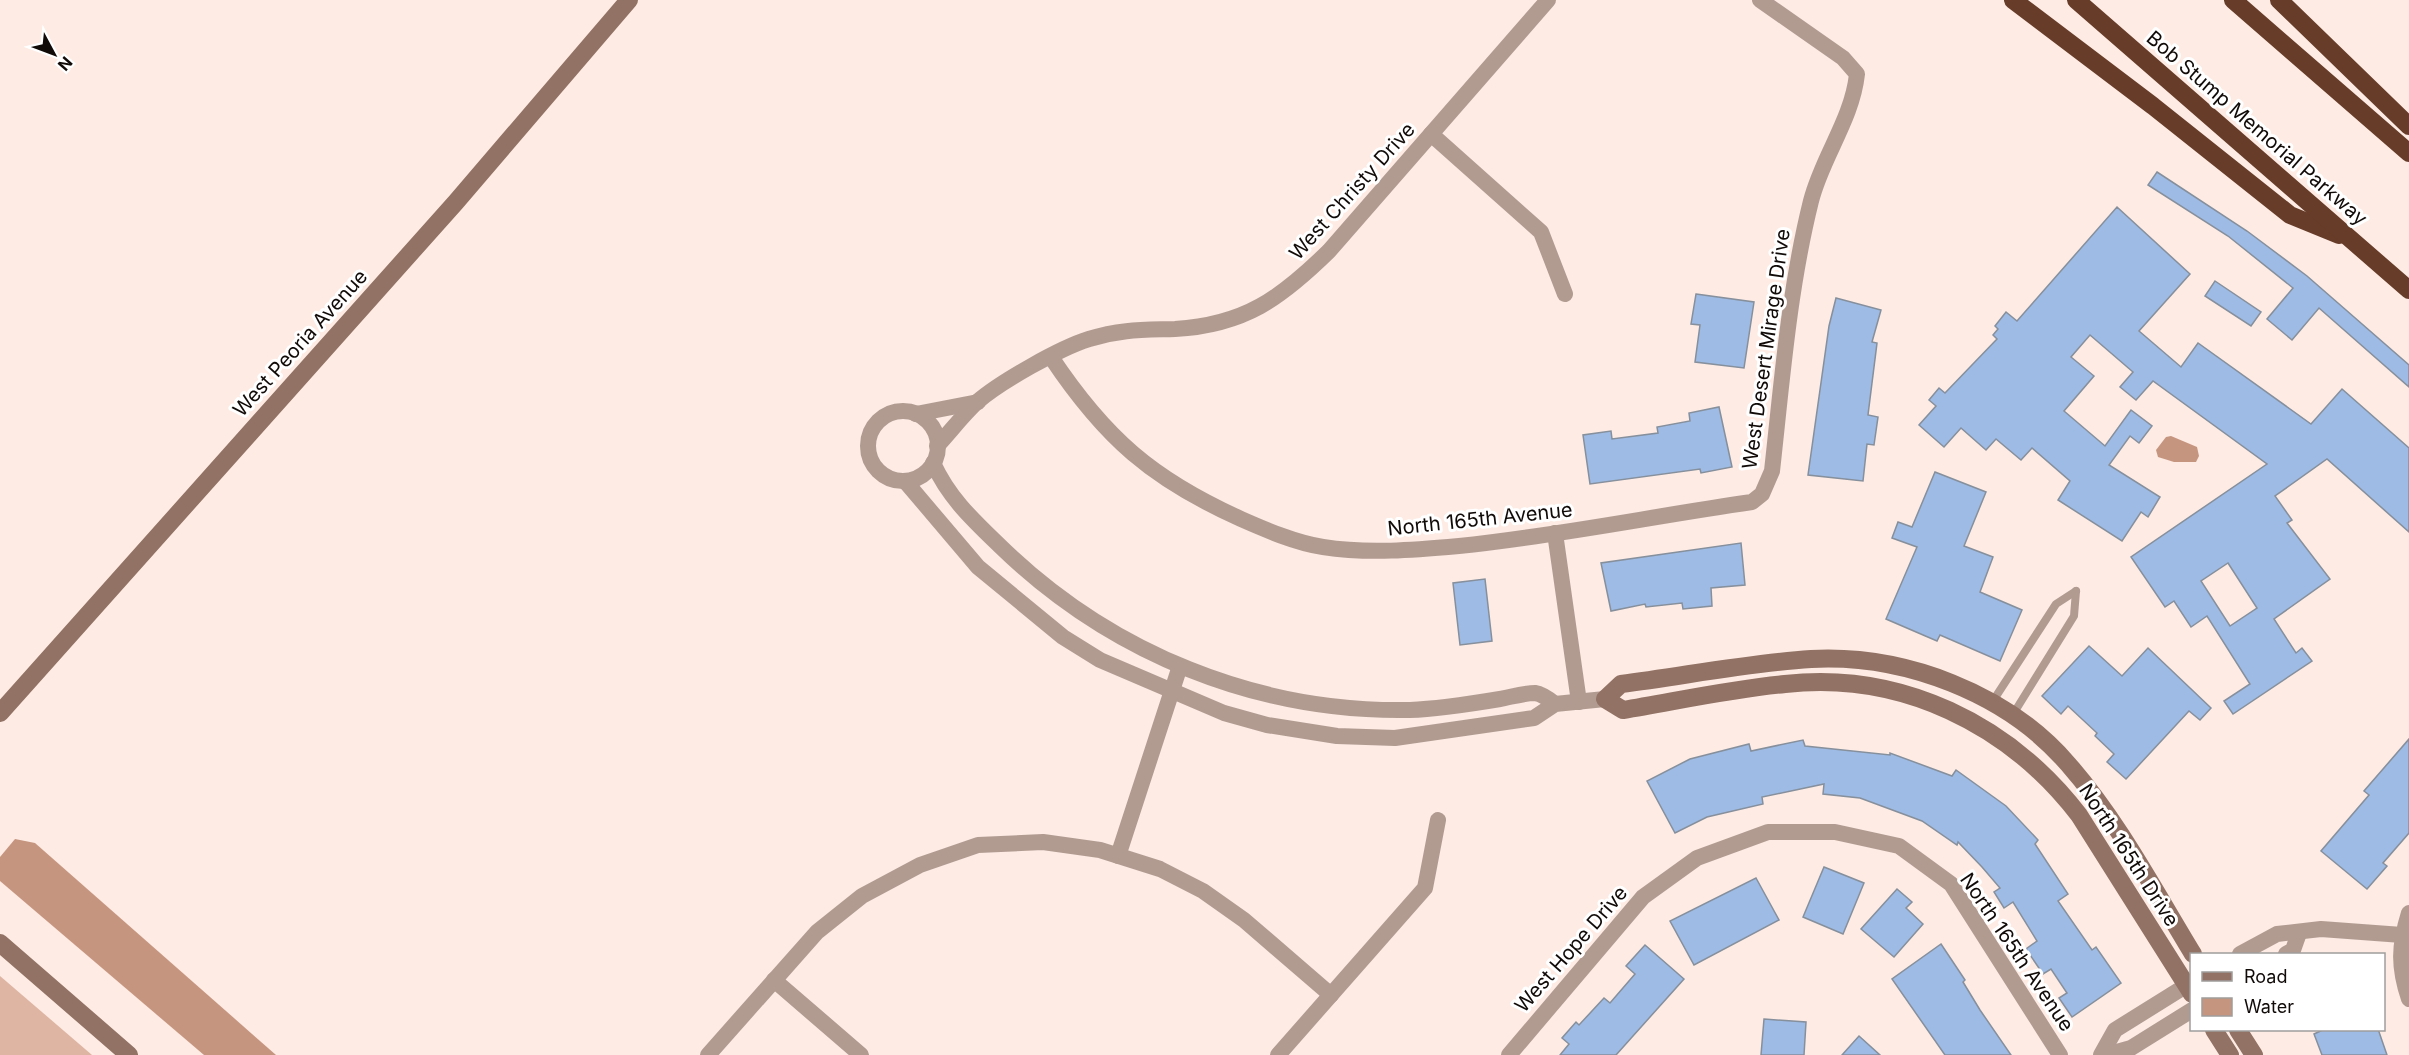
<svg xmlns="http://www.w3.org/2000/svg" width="2409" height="1055" font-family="Inter,sans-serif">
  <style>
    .green { fill: #deb4a2 }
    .water { fill: #c6957f }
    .building { fill: #9dbbe4; stroke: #868f9c; stroke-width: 1.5; fill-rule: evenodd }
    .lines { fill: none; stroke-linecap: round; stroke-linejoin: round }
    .lane { stroke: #b19b91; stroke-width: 8 }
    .street { stroke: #b19b91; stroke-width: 16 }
    .secondary { stroke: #927264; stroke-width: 18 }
    .highway { stroke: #673c29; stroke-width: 18 }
    .labels { text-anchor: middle; stroke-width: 6; stroke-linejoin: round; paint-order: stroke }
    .street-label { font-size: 20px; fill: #100a08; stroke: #fff }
  </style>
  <rect width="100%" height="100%" fill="#fdebe4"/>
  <!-- green -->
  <polygon class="green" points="0,976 92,1055 0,1055"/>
  <!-- water -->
  <g class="water">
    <polygon points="2171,436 2197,447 2199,456 2196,462 2174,462 2158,457 2156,450 2166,437"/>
    <polygon points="15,839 35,843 276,1055 204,1055 0,881 0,857"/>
  </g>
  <!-- building -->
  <g class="building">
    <polygon points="2157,172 2247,231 2307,276 2409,365 2409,387 2319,308 2292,340 2267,319 2293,288 2228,236 2148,185"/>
    <path d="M2117 207 2190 274 2139 331 2181 367 2198 343 2311 424 2342 389 2409 448V532L2327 459 2275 496 2292 520 2287 523 2330 579 2274 619 2296 653 2302 648 2312 661 2233 714 2224 701 2250 684 2207 616 2191 627 2174 601 2165 607 2131 557 2267 464 2153 381 2136 400 2120 387 2133 372 2090 335 2071 357 2094 376 2064 411 2105 446 2131 410 2152 426 2139 443 2130 436 2109 465 2160 497 2148 517 2141 512 2122 541 2058 500 2070 481 2032 448 2021 460 1996 439 1986 450 1961 428 1944 447 1919 425 1936 406 1929 400 1939 388 1945 393 1997 339 1993 335 1998 329 1995 326 2006 312 2017 321ZM2228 563 2257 608 2230 626 2201 581Z"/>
    <polygon points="2215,281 2261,312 2251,326 2205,296"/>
    <polygon points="1696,294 1754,302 1744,368 1695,362 1700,325 1691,324"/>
    <polygon points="1836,298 1881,310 1872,342 1877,343 1868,415 1878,417 1874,445 1867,444 1863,481 1808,475 1829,326"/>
    <polygon points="1719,407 1732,467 1701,473 1700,469 1590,484 1583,435 1611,431 1612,439 1658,433 1657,427 1690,421 1689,413"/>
    <polygon points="1935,472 1986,492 1964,546 1993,557 1980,592 2022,610 2000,661 1940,635 1937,641 1886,619 1917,547 1892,538 1898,522 1912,527"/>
    <polygon points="1741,543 1745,585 1711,588 1712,606 1683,609 1682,603 1646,607 1645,604 1611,611 1601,563"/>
    <polygon points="1485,579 1492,641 1460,645 1453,583"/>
    <polygon points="2089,646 2122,676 2148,648 2211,708 2200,720 2189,711 2126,779 2107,762 2114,754 2095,736 2097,733 2068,706 2061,714 2042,696"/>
    <polygon points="2409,739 2409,833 2383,863 2387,866 2367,889 2321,851 2369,795 2364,791"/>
    <polygon points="1803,740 1805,746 1890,755 1890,753 1952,776 1956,770 2006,806 2038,840 2035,844 2068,894 2058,901 2092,950 2096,947 2121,983 2072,1017 2059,998 2067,993 2051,969 2043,974 2026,949 2037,941 2013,902 2004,908 1994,892 2000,888 1982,867 1958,842 1957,845 1922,821 1860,798 1823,794 1824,784 1762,797 1763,804 1707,817 1675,833 1647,781 1690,759 1749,744 1751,751"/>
    <polygon points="1824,867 1864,883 1843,934 1803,917"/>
    <polygon points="1756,878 1779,920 1694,965 1670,921"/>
    <polygon points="1897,889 1912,902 1906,908 1923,924 1894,957 1861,929"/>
    <polygon points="1941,944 1965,980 1963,982 1980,1010 2011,1055 1945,1055 1892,979"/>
    <polygon points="1645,945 1684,979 1616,1055 1560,1055 1569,1044 1562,1038 1576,1022 1579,1025 1604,998 1610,1003 1635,974 1626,966"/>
    <polygon points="1764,1019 1806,1022 1804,1055 1761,1055"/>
    <polygon points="2325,1029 2378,1029 2387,1055 2322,1055 2314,1034"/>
    <polygon points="1859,1036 1880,1055 1842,1055"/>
  </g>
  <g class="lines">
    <!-- lane -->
    <g class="lane">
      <polyline points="1991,704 2056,604 2076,591"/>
      <polyline points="2012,716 2074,616 2076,591"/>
    </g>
    <!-- street -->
    <g class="street">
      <polyline points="1431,134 1541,232 1565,294"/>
      <path d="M1051 357C1105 438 1152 479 1241 519 1266 530 1296 543 1323 547 1368 554 1414 550 1459 546 1557 536 1654 516 1752 502L1762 494 1772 471C1782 381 1789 289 1811 201 1822 157 1852 120 1857 74L1843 58 1760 0"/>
      <circle cx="903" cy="446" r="35"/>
      <polyline points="916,414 978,402"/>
      <path d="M937 446C950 432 963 415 977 402 1000 382 1060 348 1089 339 1121 329 1143 330 1175 329 1245 325 1281 298 1329 251L1548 0"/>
      <path d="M933 463C949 498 973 520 1000 546 1110 653 1257 713 1410 710 1440 709 1470 704 1500 699 1511 697 1524 693 1535 693 1542 694 1550 700 1555 704"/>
      <polyline points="905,481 978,567 1063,637 1100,660 1224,713 1267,725 1337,736 1395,738 1534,718 1555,704 1605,699"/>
      <polyline points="1555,533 1579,702"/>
      <polyline points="1118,856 1180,666"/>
      <path d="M2409 913C2399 945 2398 967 2409 999"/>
      <polyline points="2240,954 2277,934 2321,929 2402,935"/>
      <polyline points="2286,954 2293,950 2299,933"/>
      <polyline points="774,980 861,1055"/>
      <polyline points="708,1055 817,932 862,896 920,865 978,845 1043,842 1100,850 1160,869 1203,891 1244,920 1331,995"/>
      <polyline points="1278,1055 1425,888 1438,820"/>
      <polyline points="1509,1055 1643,897 1697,858 1768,832 1835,832 1899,846 1951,884 2060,1055"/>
      <polyline points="2101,1055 2115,1030 2192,982"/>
      <polyline points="2106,1055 2131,1048 2192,1010"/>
    </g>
    <!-- secondary -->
    <g class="secondary">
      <polyline points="0,713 456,202 629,0"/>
      <polyline points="0,943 129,1055"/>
      <path d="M2192 994 2079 815C2009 724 1901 671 1785 684 1731 689 1677 701 1623 710L1605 699 1621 684C1684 676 1748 663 1811 659 1904 654 2007 693 2068 764 2118 821 2154 890 2193 954"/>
      <polyline points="2214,1030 2230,1055"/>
      <polyline points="2238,1030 2254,1055"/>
    </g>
    <!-- highway -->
    <g class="highway">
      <polyline points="2013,0 2153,106 2290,215 2339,235"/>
      <polyline points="2076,0 2409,290"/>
      <polyline points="2233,0 2409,153"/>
      <polyline points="2279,0 2409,126"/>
    </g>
  </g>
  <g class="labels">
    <!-- street labels -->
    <g class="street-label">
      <text transform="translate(2257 128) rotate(41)" y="7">Bob Stump Memorial Parkway</text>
      <text transform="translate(1352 191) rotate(-48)" y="7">West Christy Drive</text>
      <text transform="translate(300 343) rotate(-48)" y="7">West Peoria Avenue</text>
      <text transform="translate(1766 349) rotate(-82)" y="7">West Desert Mirage Drive</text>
      <text transform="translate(1480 519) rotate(-6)" y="7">North 165th Avenue</text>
      <text transform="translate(2129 855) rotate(57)" y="7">North 165th Drive</text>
      <text transform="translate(1571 949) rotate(-49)" y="7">West Hope Drive</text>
      <text transform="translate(2017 952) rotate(56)" y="7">North 165th Avenue</text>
    </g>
  </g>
  <!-- legend -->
  <rect x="2190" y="953" width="195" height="78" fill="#ffffff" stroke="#9f9d9c" stroke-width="1.5"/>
  <rect x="2202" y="972" width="30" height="9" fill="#927264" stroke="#9f9d9c" stroke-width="1.5"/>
  <text x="2244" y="983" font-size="18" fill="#100a08">Road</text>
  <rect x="2202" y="998" width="30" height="18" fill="#c6957f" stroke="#9f9d9c" stroke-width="1.5"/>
  <text x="2244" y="1013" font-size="18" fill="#100a08">Water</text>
  <!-- north arrow -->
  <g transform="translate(54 54) rotate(131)" stroke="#ffffff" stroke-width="4.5" paint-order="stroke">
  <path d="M0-4.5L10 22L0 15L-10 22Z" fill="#100a08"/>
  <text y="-9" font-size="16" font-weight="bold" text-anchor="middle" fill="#100a08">N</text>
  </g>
</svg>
